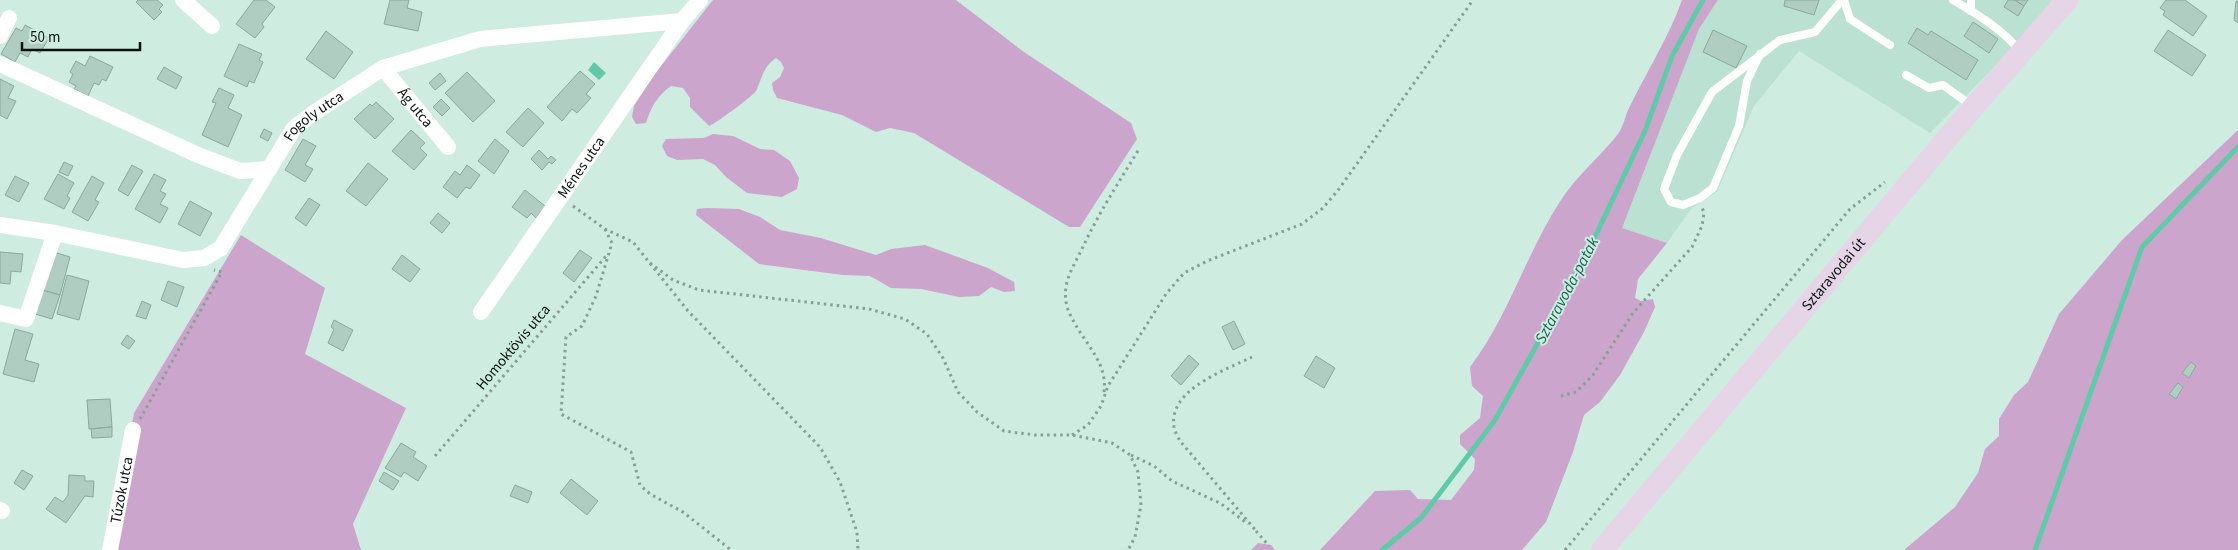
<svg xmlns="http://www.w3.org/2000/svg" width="2238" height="550" font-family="'Source Sans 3',sans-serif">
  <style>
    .built { fill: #bbe1d3 }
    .green { fill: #cba5cc }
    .water { fill: #60caa8 }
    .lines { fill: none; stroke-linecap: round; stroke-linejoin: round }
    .stream { stroke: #60caa8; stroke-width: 5 }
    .building { fill: #b0cdc2; stroke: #8ca79d }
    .path { stroke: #889e96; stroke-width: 3; stroke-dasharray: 2.5 4; stroke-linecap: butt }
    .lane { stroke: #fff; stroke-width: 8 }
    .street { stroke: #fff; stroke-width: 16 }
    .secondary { stroke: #e6d4e7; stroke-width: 22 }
    .labels { text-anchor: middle; stroke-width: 4; stroke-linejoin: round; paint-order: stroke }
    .street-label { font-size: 15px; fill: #08120f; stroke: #cfece1 }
    .water-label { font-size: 16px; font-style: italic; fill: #136750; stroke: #cfece1 }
  </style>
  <rect width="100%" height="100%" fill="#cfece1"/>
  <!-- built -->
  <polygon class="built" points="1718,0 2060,0 1930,133 1799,51 1754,106 1717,192 1692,208 1667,243 1621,228 1699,29"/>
  <!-- green -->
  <g class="green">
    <path d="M713 0H956L1024 52 1131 123 1137 139 1080 227H1069L914 133 890 128 876 132 842 115 777 98 773 90 772 83 780 77 784 68 781 62 776 58C763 67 762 78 756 91 753 96 715 124 709 126L690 107V98L683 88 671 86C657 96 651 107 646 123L636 124 632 117 634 106 654 75Z"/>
    <path d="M1682 0H1718L1699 29 1622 228 1667 243 1638 279 1635 298 1641 301 1653 299 1655 307 1644 332 1620 375 1600 402 1584 415 1573 452 1546 522 1522 550H1320L1375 491 1410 490 1418 499 1451 500 1474 470 1475 459 1460 444V435L1480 418 1483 396 1472 386 1470 367C1509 316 1526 253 1561 200 1577 175 1600 157 1618 134 1624 126 1625 115 1630 106 1647 71 1669 37 1682 0Z"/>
    <polygon points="2238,130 2238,550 1904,550 1955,507 1978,473 1985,449 1999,436 1999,419 2014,395 2028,382 2059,314 2122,240"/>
    <polygon points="713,134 733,136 760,149 774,150 790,161 799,178 797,189 782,197 747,193 726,177 715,165 703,159 677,160 667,156 662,146 666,139 704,138"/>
    <polygon points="707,208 739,209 760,217 780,230 821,238 876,255 891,249 925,245 988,268 1014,282 1015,291 1004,292 991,287 979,296 959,297 921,289 891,288 870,276 843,275 759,264 696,215 697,209"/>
    <polygon points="241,235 325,288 305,354 406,408 353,524 361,550 110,550 134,413"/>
    <polygon points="1258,543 1271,545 1275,550 1251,550"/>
  </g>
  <!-- water -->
  <polygon class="water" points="594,62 606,73 599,80 588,70"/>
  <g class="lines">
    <!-- stream -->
    <g class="stream">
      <polyline points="1382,550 1421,518 1495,420 1585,258 1645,131 1672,56 1703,0"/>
      <polyline points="2035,550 2142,247 2238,147"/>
    </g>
  </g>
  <!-- building -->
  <g class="building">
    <polygon points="138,0 157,0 163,5 159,9 162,12 154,20 136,2"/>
    <polygon points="254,0 266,0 275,7 262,24 264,27 255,38 236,24"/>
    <polygon points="390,0 409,0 407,8 422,12 418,31 384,24"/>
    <polygon points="1785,0 1819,0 1814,15 1784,6"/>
    <polygon points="2008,0 2015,0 2024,6 2018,16 2004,7"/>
    <polygon points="2015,0 2028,0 2024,6"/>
    <polygon points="2166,0 2185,0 2207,16 2193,36 2163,15 2165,11 2160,8"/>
    <polygon points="2236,1 2238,1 2238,23 2234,20"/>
    <polygon points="1973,22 1998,39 1989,53 1964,36"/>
    <polygon points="25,25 49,38 40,53 32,49 28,57 20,53 15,62 1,54 16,28 22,31"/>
    <polygon points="1917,28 1928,35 1931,31 1978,60 1966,80 1908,43"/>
    <polygon points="1713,30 1747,46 1736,68 1703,52"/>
    <polygon points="2168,30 2206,55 2192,76 2154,51"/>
    <polygon points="326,31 353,52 334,79 306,59"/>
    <polygon points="239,44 262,54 259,60 263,62 254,83 249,81 247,87 224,76"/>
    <polygon points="90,56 113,67 106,81 102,79 99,85 94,83 88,96 74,89 76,86 69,82 73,74 70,72 76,61 85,66"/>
    <polygon points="164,67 182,77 176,89 157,79"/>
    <polygon points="580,71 595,84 586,94 591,98 577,113 572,109 562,121 547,107"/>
    <polygon points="467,72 495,101 473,122 445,93"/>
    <polygon points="440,73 446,81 435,90 429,83"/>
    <polygon points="0,79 14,86 8,98 16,101 7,119 0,115"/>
    <polygon points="219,88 234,95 228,108 242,115 228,147 202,135 216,103 212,102"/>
    <polygon points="441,99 450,108 442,116 433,107"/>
    <polygon points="376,102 394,119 375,139 354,119 370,104 372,106"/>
    <polygon points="528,108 544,123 523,147 506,132"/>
    <polygon points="264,129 272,133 268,141 260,137"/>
    <polygon points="411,130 425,143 420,148 427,155 414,170 392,151"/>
    <polygon points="303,139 316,146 305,165 313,169 305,182 285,170"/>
    <polygon points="495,139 509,151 494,174 478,161"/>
    <polygon points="539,150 548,159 551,156 556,160 552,164 549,162 542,170 531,159"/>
    <polygon points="64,162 73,166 68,176 59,172"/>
    <polygon points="368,163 388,179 366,206 346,191"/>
    <polygon points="132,165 143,171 128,196 118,190"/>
    <polygon points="467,165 480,175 470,189 466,187 457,198 443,187 455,171 460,175"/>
    <polygon points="58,174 74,183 67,196 70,198 64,209 44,199"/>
    <polygon points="154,174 166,180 160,191 166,194 160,204 168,208 160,223 135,209"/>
    <polygon points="15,176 29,183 19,202 5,195"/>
    <polygon points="92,176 104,183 95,200 99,202 88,221 72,212"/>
    <polygon points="525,190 545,206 536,218 531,213 527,218 512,207"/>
    <polygon points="309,198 320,205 306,226 295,218"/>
    <polygon points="190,201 212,213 200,236 178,224"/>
    <polygon points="438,213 450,223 442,233 430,223"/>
    <polygon points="580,250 592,258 574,282 563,273"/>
    <polygon points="0,252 23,254 21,272 11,271 10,284 0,283"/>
    <polygon points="54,252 70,257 60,295 42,290"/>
    <polygon points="402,255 420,269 410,282 392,269"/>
    <polygon points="67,275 89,281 79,320 57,314"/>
    <polygon points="168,281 184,287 177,307 161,300"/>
    <polygon points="42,290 60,295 52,319 35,314"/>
    <polygon points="142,301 151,305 146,319 136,316"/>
    <polygon points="334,320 353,330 343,351 328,343 334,329 331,327"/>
    <polygon points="1234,321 1245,344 1233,350 1222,327"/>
    <polygon points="15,329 33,334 25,360 39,364 34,382 3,374"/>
    <polygon points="127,335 135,341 129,349 121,344"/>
    <polygon points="1189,355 1199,364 1181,385 1171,376"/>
    <polygon points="1316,356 1335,368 1324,388 1304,376"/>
    <polygon points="2191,362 2196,366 2189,378 2182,373"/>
    <polygon points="2178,383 2183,387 2176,399 2169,394"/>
    <polygon points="110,399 112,427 89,429 87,400"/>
    <polygon points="112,427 112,437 92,438 91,429"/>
    <polygon points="401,443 416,452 413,457 427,466 418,481 404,472 401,477 385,468"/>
    <polygon points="22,470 33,476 24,490 14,483"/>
    <polygon points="384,472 399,481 393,490 379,481"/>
    <polygon points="69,475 85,476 85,481 94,481 93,497 85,496 66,523 46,509 55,497 63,502 68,495"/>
    <polygon points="571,479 598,501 587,515 560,493"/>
    <polygon points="515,485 532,492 528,503 510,496"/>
  </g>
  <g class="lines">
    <!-- path -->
    <g class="path">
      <polyline points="573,206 605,229 633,242 688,311 820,447 840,482 857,532 858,550"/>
      <polyline points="605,229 612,243 596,296 582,326 566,337 561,414 631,452 640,485 650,494 683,512 731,550"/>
      <polyline points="650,263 673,280 699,290 869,309 905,319 927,334 943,358 958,392 977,412 1004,431 1035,435 1072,435 1112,443 1130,455 1138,472 1141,505 1135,537 1128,550"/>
      <path d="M1252 357C1226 370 1168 389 1174 427 1175 432 1178 437 1180 441L1257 532"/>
      <path d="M1104 392C1108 363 1085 344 1073 320 1067 310 1064 299 1066 287 1068 274 1076 261 1082 249 1098 214 1119 182 1139 149"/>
      <polyline points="1561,396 1576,392 1593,375 1633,313 1692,247 1702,226 1704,213 1702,207"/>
      <polyline points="140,419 222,272 214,270"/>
      <polyline points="1072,435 1088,425 1101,406 1108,386 1166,294 1184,273 1207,261 1302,224 1323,208 1339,189 1473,0"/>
      <polyline points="1131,455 1154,466 1172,481 1220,503 1248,524"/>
      <polyline points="435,456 607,255"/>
      <polyline points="1256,531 1269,546"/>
      <polyline points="1565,550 1850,209 1885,182"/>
    </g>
    <!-- lane -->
    <g class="lane">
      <polyline points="1844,0 1850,19 1890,45"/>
      <path d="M1953 0C1977 14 2002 29 2020 51"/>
      <polyline points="1971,11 1971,0"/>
      <polyline points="1760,54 1747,81 1739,126 1713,188 1700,198 1683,205 1671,202 1664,189 1677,155 1712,92 1780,40 1815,32 1842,0"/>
      <polyline points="1906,75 1929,88 1943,85 1972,106"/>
    </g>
    <!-- street -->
    <g class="street">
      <polyline points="183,0 212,26"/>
      <polyline points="0,36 9,18"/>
      <polyline points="0,64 198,155 240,171 269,169"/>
      <path id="s1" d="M383 68 448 147"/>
      <path id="s2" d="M0 225 55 233 183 260 204 258 221 248 294 128 312 114 383 68 480 39 682 21"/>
      <path id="s3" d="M481 312 682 21 700 0"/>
      <polyline points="0,313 26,319 55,233"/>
      <polyline points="0,510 2,511"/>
      <path id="s4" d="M110 550 133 430"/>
    </g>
    <!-- secondary -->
    <path class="secondary" id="s5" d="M1602 550 1965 117 2067 0"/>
  </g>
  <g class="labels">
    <!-- street labels -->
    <g class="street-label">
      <text dy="5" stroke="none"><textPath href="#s1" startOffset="51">Ág utca</textPath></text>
      <text dy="5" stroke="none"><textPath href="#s2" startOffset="390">Fogoly utca</textPath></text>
      <text dy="5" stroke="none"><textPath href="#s3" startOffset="176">Ménes utca</textPath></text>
      <text dy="5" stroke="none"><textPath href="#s5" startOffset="360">Sztaravodai út</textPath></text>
      <text transform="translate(513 347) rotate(-50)" y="5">Homoktövis utca</text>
      <text dy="5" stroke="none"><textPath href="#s4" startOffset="61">Túzok utca</textPath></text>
    </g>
    <!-- water labels -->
    <g class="water-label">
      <text transform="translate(1566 290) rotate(-62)" y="6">Sztaravoda-patak</text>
    </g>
  </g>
  <!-- scale -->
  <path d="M22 42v8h118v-8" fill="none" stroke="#08120f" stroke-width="2.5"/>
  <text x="30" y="42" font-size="15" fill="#08120f" stroke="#cfece1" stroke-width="4" paint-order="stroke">50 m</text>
</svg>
